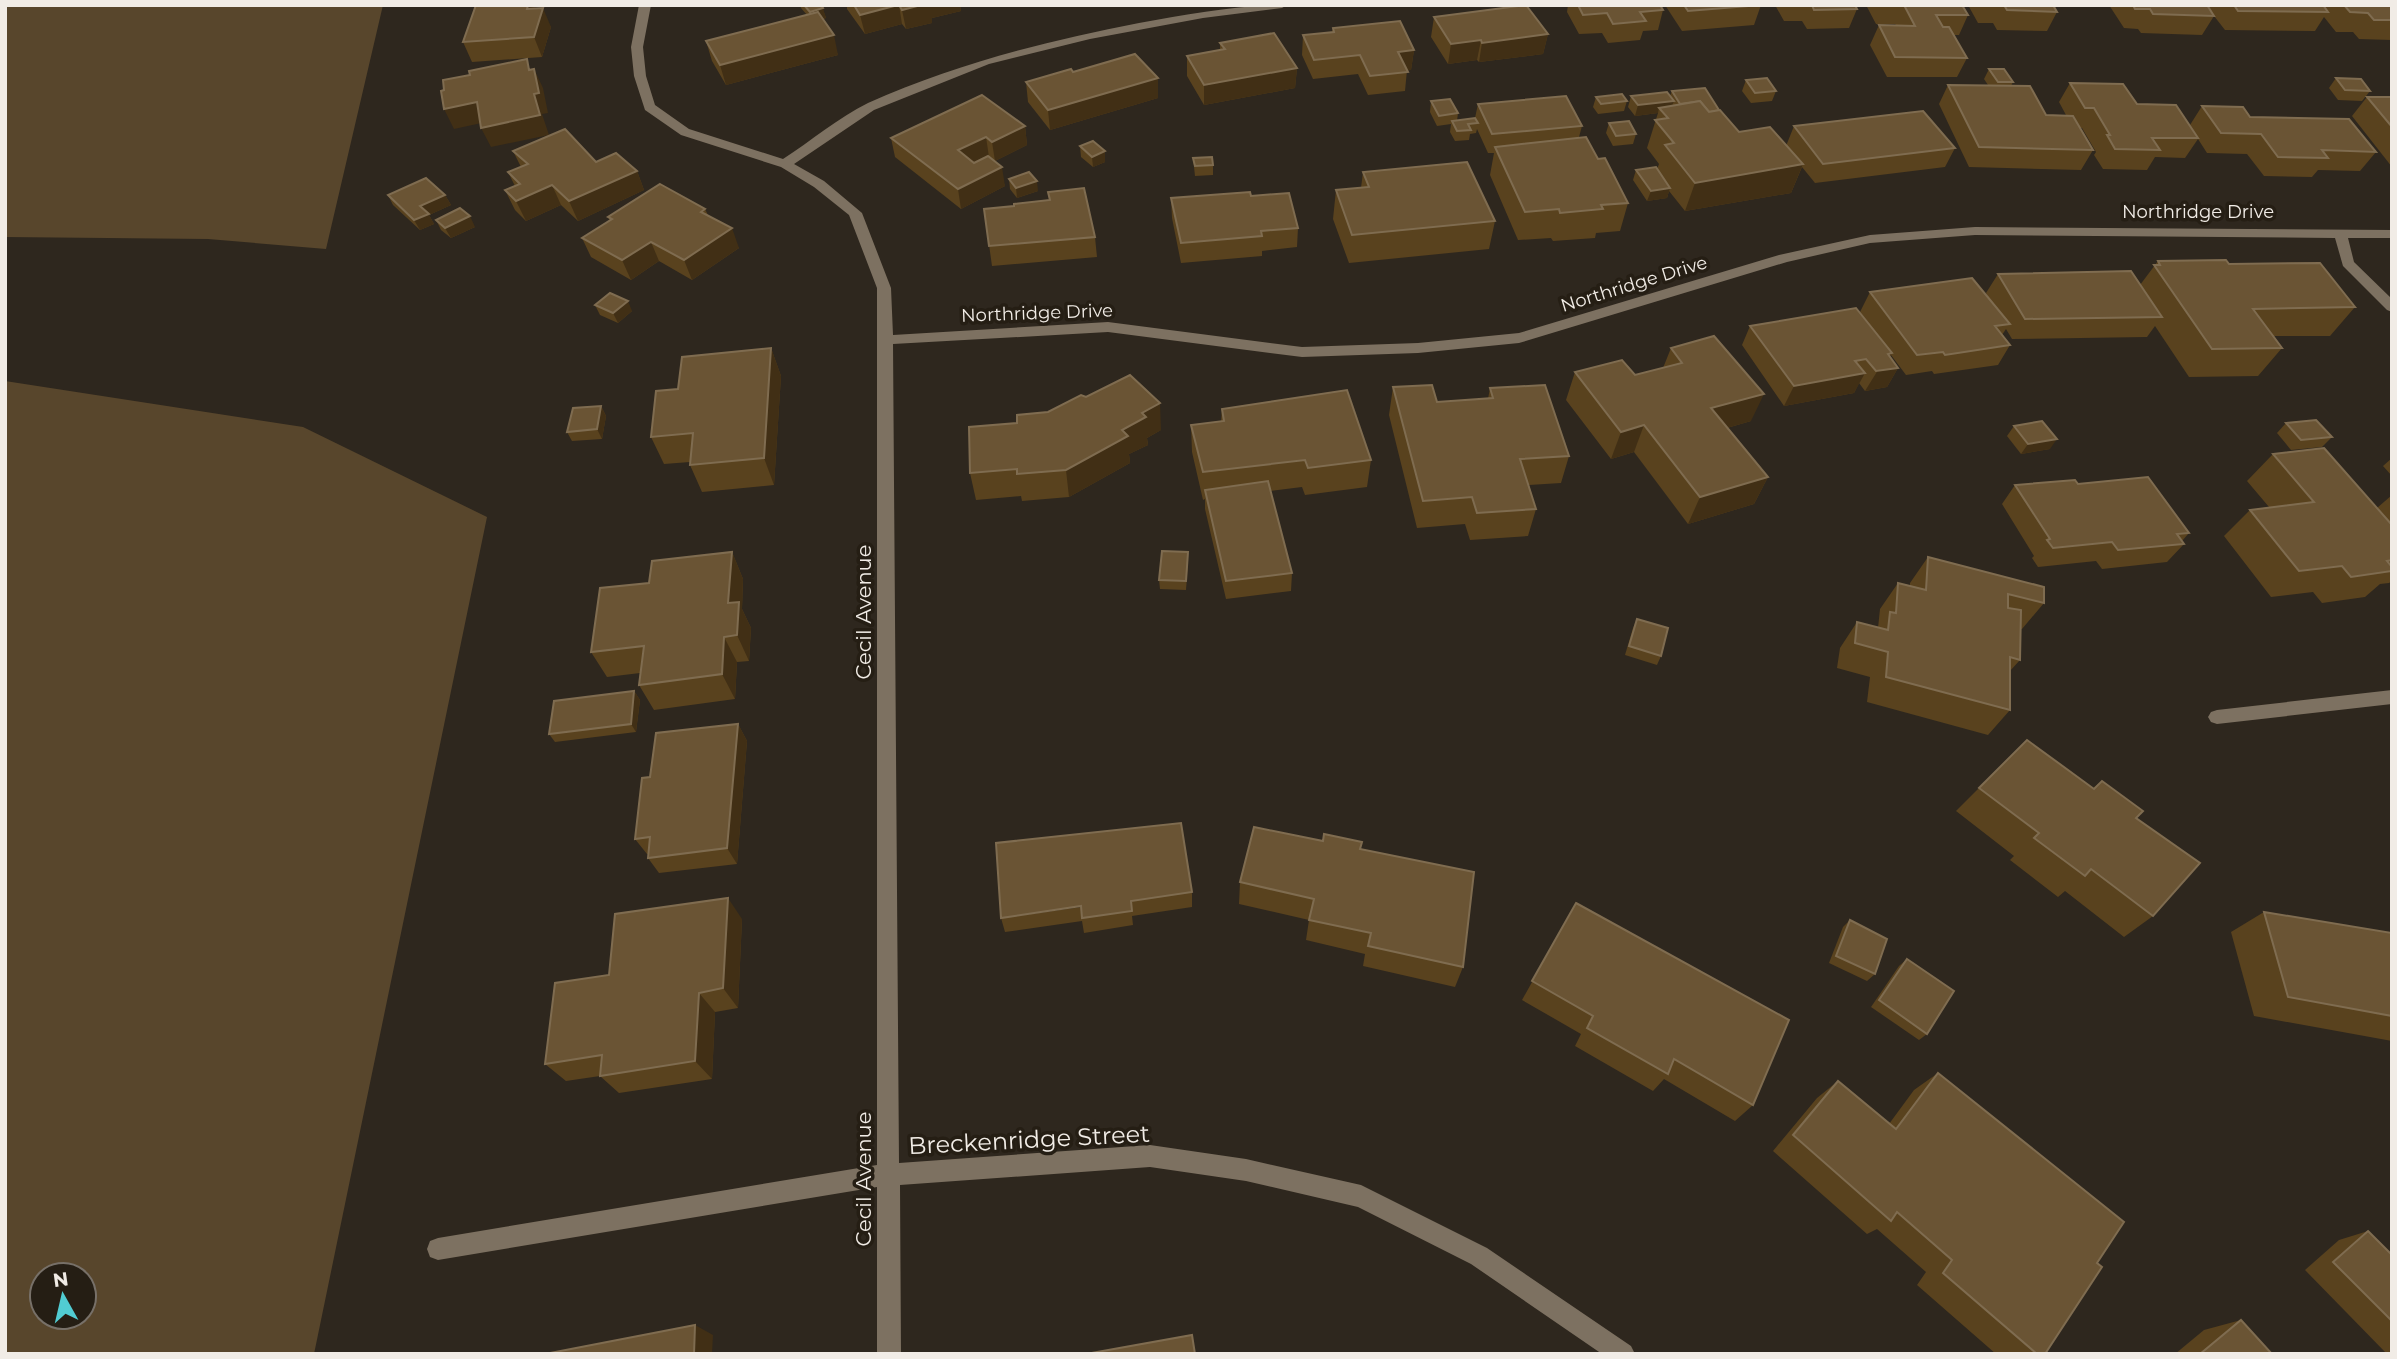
<svg xmlns="http://www.w3.org/2000/svg" width="2397" height="1359" font-family="Montserrat,sans-serif">
  <style>
    .green { fill: #58462c; fill-rule: evenodd }
    .lines { fill: none; stroke-linecap: round; stroke-linejoin: round }
    .minor { fill: #7d7161; fill-rule: evenodd }
    .wall { fill: #59421e }
    .shaded-wall { fill: #412f15 }
    .building { fill: #6a5434; stroke: #7f6c50; stroke-width: 2 }
    .labels { text-anchor: middle; stroke-width: 7; stroke-linejoin: round; paint-order: stroke }
    .far-street-label { font-size: 18px; fill: #f1ece6; stroke: #251e14 }
    .street-label { font-size: 21px; fill: #f1ece6; stroke: #251e14 }
    .near-street-label { font-size: 24px; fill: #f1ece6; stroke: #251e14 }
  </style>
  <rect width="100%" height="100%" fill="#2e271e"/>
  <!-- green -->
  <g class="green">
    <polygon points="5,5 383,5 326,249 208,239 5,237"/>
    <path d="M5 381 303 427 487 517 314 1354H5ZM42 1275H84V1317H42Z"/>
  </g>
  <g class="lines">
    <!-- minor -->
    <g class="minor">
      <path d="M639 5H651L643 47 646 76 655 105 689 129 783 159C811 141 839 117 868 103 955 64 1046 41 1139 23 1189 14 1237 5 1287 5L1282 8 1203 18 1090 39 989 64 874 110 794 164 824 181 862 213 891 288 893 335 1108 322 1302 347 1418 343 1519 333 1779 255 1870 235 1975 227 2392 230V238H2348L2354 262 2392 299V312L2387 310 2343 266 2335 238 1975 235 1870 243 1787 262 1519 343 1418 353 1302 357 1108 332 893 344 899 1163 1150 1145 1246 1159 1361 1185 1487 1248 1631 1346 1635 1354H1602L1471 1264 1358 1207 1246 1181 1150 1167 900 1185 901 1354H877V1187L438 1260 430 1257 427 1249 430 1241 438 1238 877 1165V288L849 215 814 187 781 167 681 135 645 110 634 76 631 47Z"/>
      <polygon points="2392,690 2392,704 2217,724 2211,722 2208,717 2211,712 2217,710"/>
    </g>
  </g>
  <!-- wall -->
  <g class="wall">
    <polygon points="800,5 821,5 826,18 823,19 838,55 726,85 712,61 706,41 807,15 801,8"/>
    <polygon points="847,5 960,5 961,11 932,18 932,23 906,29 902,24 865,34 847,9"/>
    <polygon points="1568,5 1660,5 1663,10 1658,30 1643,31 1640,40 1608,43 1602,33 1579,34 1567,12"/>
    <polygon points="1665,5 1761,5 1754,25 1682,31"/>
    <polygon points="1775,5 1855,5 1857,9 1849,28 1807,29 1802,21 1784,21"/>
    <polygon points="1866,5 1962,5 1968,15 1959,35 1954,35 1967,58 1957,77 1887,77 1870,45 1879,25 1896,25 1895,24 1876,24"/>
    <polygon points="1968,5 2053,5 2057,12 2047,31 1997,30 1993,23 1978,23"/>
    <polygon points="2109,5 2392,5 2392,40 2359,39 2353,32 2336,32 2324,17 2315,31 2225,30 2214,16 2202,35 2141,33 2138,29 2124,28"/>
    <polygon points="535,8 551,27 542,57 472,62 463,42"/>
    <polygon points="1434,17 1548,34 1543,54 1479,62 1477,60 1448,64 1431,37"/>
    <polygon points="1333,28 1414,50 1411,70 1407,70 1405,91 1368,95 1358,74 1313,79 1302,55 1303,35 1332,32"/>
    <polygon points="1220,43 1297,68 1295,88 1204,105 1187,76 1187,56 1220,50"/>
    <polygon points="1989,69 2013,82 2011,86 2046,115 2066,115 2059,102 2070,83 2137,104 2190,125 2202,106 2250,117 2376,152 2360,171 2318,170 2312,177 2264,176 2247,154 2207,153 2198,139 2185,158 2155,157 2147,170 2103,169 2094,155 2096,152 2082,128 2080,128 2093,150 2081,170 1969,167 1939,104 1948,85 1988,85 1984,79"/>
    <polygon points="1073,72 1158,98 1050,130 1028,102 1026,82"/>
    <polygon points="2336,78 2370,91 2362,101 2338,100 2329,88"/>
    <polygon points="1746,80 1776,91 1772,101 1751,103 1742,91"/>
    <polygon points="1672,91 1719,110 1739,132 1786,146 1794,126 1955,148 1945,167 1815,183 1802,167 1791,193 1685,211 1669,191 1667,198 1647,201 1633,180 1636,170 1657,169 1659,164 1647,148 1658,113 1635,116 1628,107 1631,96 1670,96"/>
    <polygon points="1596,97 1627,101 1624,111 1598,114 1593,107"/>
    <polygon points="2367,97 2392,97 2392,167 2352,116"/>
    <polygon points="1431,101 1458,113 1457,121 1475,118 1478,104 1582,126 1579,137 1598,159 1628,203 1620,231 1596,233 1595,238 1553,241 1551,238 1518,240 1490,175 1494,153 1488,153 1477,129 1476,133 1470,134 1469,140 1455,141 1450,132 1451,124 1437,126 1430,112"/>
    <polygon points="1609,123 1636,134 1633,144 1613,146 1606,133"/>
    <polygon points="1025,126 1027,145 995,161 1005,186 961,209 895,157 891,138"/>
    <polygon points="1080,146 1105,162 1093,167 1081,157"/>
    <polygon points="513,151 596,162 637,171 644,190 578,221 561,205 526,221 515,210 505,190 515,186 508,172 521,167"/>
    <polygon points="1193,158 1213,165 1213,175 1195,176"/>
    <polygon points="1363,172 1495,221 1489,249 1349,263 1333,219 1336,190 1361,188"/>
    <polygon points="1009,179 1038,191 1017,198 1010,189"/>
    <polygon points="1048,192 1095,237 1097,257 992,266 984,209 1014,206 1049,200"/>
    <polygon points="388,195 445,195 451,205 429,215 434,224 420,230 393,205"/>
    <polygon points="1251,196 1298,228 1297,247 1262,251 1262,256 1181,263 1172,218 1171,198"/>
    <polygon points="705,209 708,215 739,248 692,280 659,261 631,280 591,257 582,238 610,221 608,217"/>
    <polygon points="436,220 475,227 451,238 441,230"/>
    <polygon points="2158,261 2229,264 2355,307 2330,336 2274,336 2282,348 2258,376 2189,377 2155,326 2147,337 2012,339 2006,329 2002,335 2010,345 1998,365 1934,374 1932,371 1906,375 1891,355 1890,357 1898,368 1887,387 1865,391 1859,383 1854,393 1784,406 1742,345 1750,326 1871,328 1860,312 1870,292 1989,299 1986,293 1998,274 2140,285"/>
    <polygon points="595,305 632,311 618,323 600,315"/>
    <polygon points="771,348 781,376 774,485 702,492 690,465 690,462 664,464 651,437 678,389"/>
    <polygon points="1671,348 1751,421 1727,428 1768,477 1754,504 1688,524 1634,452 1611,459 1566,400 1575,372 1635,375 1663,368"/>
    <polygon points="1393,387 1437,402 1488,399 1490,388 1569,456 1561,483 1529,485 1536,509 1528,536 1470,540 1465,524 1417,528 1389,415"/>
    <polygon points="601,406 606,416 602,439 572,441 567,432"/>
    <polygon points="1222,409 1371,460 1367,487 1305,495 1302,487 1270,491 1292,573 1291,591 1226,599 1205,509 1205,499 1203,500 1192,452 1191,425 1221,421"/>
    <polygon points="2286,423 2332,437 2322,447 2291,450 2277,433"/>
    <polygon points="2014,426 2050,449 2021,454 2007,436"/>
    <polygon points="1161,430 1147,438 1148,445 1129,454 1130,463 1069,497 1022,501 1021,496 976,500 970,473"/>
    <polygon points="2273,454 2377,508 2392,495 2392,581 2389,583 2380,584 2365,597 2322,603 2313,592 2271,597 2224,536 2250,510 2269,507 2247,481"/>
    <polygon points="2392,458 2392,476 2383,466"/>
    <polygon points="2078,484 2189,533 2182,541 2184,544 2167,562 2102,569 2096,561 2038,567 2032,558 2034,556 2002,504 2015,485"/>
    <polygon points="732,552 743,579 742,609 751,628 749,661 737,662 735,699 654,710 639,685 640,673 607,677 591,652 649,583"/>
    <polygon points="1928,557 2044,603 2022,629 2021,629 2020,660 2010,671 2010,710 1988,735 1867,702 1870,677 1837,668 1840,648 1857,622 1878,628 1880,609 1898,583 1910,586 1910,583"/>
    <polygon points="1188,562 1186,590 1160,589 1159,580"/>
    <polygon points="1637,619 1661,656 1657,665 1625,655 1633,628"/>
    <polygon points="634,691 640,700 636,732 555,742 549,734"/>
    <polygon points="738,724 747,741 737,864 659,873 648,858 648,854 647,854 635,839 650,777"/>
    <polygon points="2102,781 2136,818 2153,916 2124,937 2065,891 2058,897 2010,860 2014,856 1956,811 1979,788 2093,788"/>
    <polygon points="1360,849 1463,967 1455,987 1363,966 1365,954 1306,940 1309,920 1239,904 1240,882"/>
    <polygon points="1192,892 1192,907 1132,916 1133,925 1084,933 1082,921 1005,932 1001,918"/>
    <polygon points="1576,903 1753,1105 1735,1121 1664,1079 1653,1091 1575,1046 1581,1034 1522,1000"/>
    <polygon points="2264,912 2392,933 2392,1041 2254,1016 2231,932"/>
    <polygon points="742,919 738,1008 715,1012 712,1079 619,1093 600,1076 566,1081 545,1064 609,975"/>
    <polygon points="1850,920 1875,974 1867,981 1829,963 1843,927"/>
    <polygon points="1907,959 1927,1034 1919,1040 1871,1007 1899,966"/>
    <polygon points="1938,1073 2097,1263 2045,1354 1996,1354 1917,1285 1926,1272 1877,1229 1867,1234 1773,1151 1817,1098 1838,1081 1889,1124 1914,1090"/>
    <polygon points="2368,1231 2392,1255 2392,1354 2387,1354 2305,1270 2339,1240"/>
    <polygon points="2241,1320 2272,1354 2175,1354 2204,1330"/>
  </g>
  <!-- shaded-wall -->
  <g class="shaded-wall">
    <polygon points="528,5 534,5 539,17 527,9"/>
    <polygon points="899,5 902,24 865,34 860,15"/>
    <polygon points="921,5 960,5 961,11 932,18 932,23 906,29 902,10"/>
    <polygon points="543,8 551,27 542,57 534,37"/>
    <polygon points="823,8 826,18 812,22 810,12"/>
    <polygon points="1548,34 1543,54 1479,62 1482,43"/>
    <polygon points="834,35 838,55 726,85 720,65"/>
    <polygon points="1481,40 1477,60 1448,64 1451,44"/>
    <polygon points="1414,50 1411,70 1396,72 1398,52"/>
    <polygon points="1297,68 1295,88 1204,105 1204,85"/>
    <polygon points="534,69 543,88 548,113 542,114 549,135 491,147 481,128 534,94"/>
    <polygon points="1158,78 1158,98 1050,130 1048,110"/>
    <polygon points="1674,101 1670,111 1659,108 1658,113 1635,116 1638,105"/>
    <polygon points="477,102 486,122 454,129 444,109"/>
    <polygon points="1025,126 1027,145 995,161 992,142"/>
    <polygon points="986,137 989,157 962,170 958,150"/>
    <polygon points="1105,151 1105,162 1093,167 1092,157"/>
    <polygon points="1803,164 1791,193 1685,211 1695,183"/>
    <polygon points="1002,167 1005,186 961,209 958,189"/>
    <polygon points="637,171 644,190 578,221 569,201"/>
    <polygon points="1037,181 1038,191 1017,198 1016,188"/>
    <polygon points="552,185 561,205 526,221 516,201"/>
    <polygon points="1670,188 1667,198 1647,201 1651,191"/>
    <polygon points="445,195 451,205 429,215 434,224 420,230 414,220 420,206"/>
    <polygon points="470,216 475,227 451,238 445,228"/>
    <polygon points="732,228 739,248 692,280 684,260"/>
    <polygon points="651,242 659,261 631,280 622,260"/>
    <polygon points="628,301 632,311 618,323 613,313"/>
    <polygon points="771,348 781,376 774,485 764,458"/>
    <polygon points="1892,353 1882,370 1898,368 1887,387 1865,391 1888,354"/>
    <polygon points="1865,373 1854,393 1784,406 1794,386"/>
    <polygon points="1764,394 1751,421 1699,436 1711,408"/>
    <polygon points="1160,403 1161,430 1147,438 1148,445 1129,454 1130,463 1069,497 1066,470 1122,430 1142,413"/>
    <polygon points="601,406 606,416 602,439 597,429"/>
    <polygon points="1644,425 1634,452 1611,459 1621,432"/>
    <polygon points="2057,439 2050,449 2021,454 2028,444"/>
    <polygon points="1768,477 1754,504 1688,524 1700,497"/>
    <polygon points="732,552 743,579 742,609 751,628 749,661 737,635 728,603"/>
    <polygon points="724,637 737,662 735,699 722,674"/>
    <polygon points="634,691 640,700 636,732 631,724"/>
    <polygon points="738,724 747,741 737,864 727,848"/>
    <polygon points="728,898 742,919 738,1008 723,988"/>
    <polygon points="699,993 715,1012 712,1079 695,1061"/>
    <polygon points="695,1325 713,1335 712,1354 694,1354"/>
  </g>
  <!-- building -->
  <g class="building">
    <polygon points="476,5 528,5 527,9 543,8 534,37 463,42"/>
    <polygon points="804,5 821,5 823,8 810,12"/>
    <polygon points="854,5 898,5 860,15"/>
    <polygon points="899,5 921,5 902,10"/>
    <polygon points="1526,5 1548,34 1482,43 1481,40 1451,44 1434,17"/>
    <polygon points="1578,5 1660,5 1663,10 1640,12 1646,21 1613,24 1607,13 1583,15"/>
    <polygon points="1684,5 1761,5 1688,11"/>
    <polygon points="1812,5 1855,5 1857,9 1814,10"/>
    <polygon points="1904,5 1962,5 1968,15 1936,15 1943,27 1949,27 1967,58 1895,57 1879,25 1915,26"/>
    <polygon points="2004,5 2053,5 2057,12 2007,10"/>
    <polygon points="2133,5 2207,5 2214,16 2153,14 2150,9 2135,9"/>
    <polygon points="2234,5 2323,5 2328,12 2238,11"/>
    <polygon points="2344,5 2392,5 2392,20 2374,20 2368,13 2350,12"/>
    <polygon points="818,12 834,35 720,65 706,41"/>
    <polygon points="1400,21 1414,50 1398,52 1408,72 1370,76 1360,55 1314,60 1303,35 1334,32 1333,28"/>
    <polygon points="1274,33 1297,68 1204,85 1187,56 1225,49 1220,43"/>
    <polygon points="1135,54 1158,78 1048,110 1026,82 1071,69 1073,72"/>
    <polygon points="527,59 529,70 534,69 539,93 534,94 540,115 481,128 477,102 444,109 441,91 444,90 443,80 470,75 469,71"/>
    <polygon points="1989,69 2004,69 2013,82 1998,82"/>
    <polygon points="1767,78 1776,91 1755,93 1746,80"/>
    <polygon points="2336,78 2361,79 2370,91 2345,90"/>
    <polygon points="2070,83 2123,84 2137,104 2176,105 2198,138 2152,138 2160,150 2115,149 2107,135 2110,135 2094,108 2085,108"/>
    <polygon points="1948,85 2030,86 2046,115 2073,116 2093,150 1979,147"/>
    <polygon points="1705,88 1719,110 1709,112 1700,101 1680,104 1672,91"/>
    <polygon points="1667,92 1674,101 1638,105 1631,96"/>
    <polygon points="1622,94 1627,101 1601,104 1596,97"/>
    <polygon points="982,95 1025,126 992,142 986,137 958,150 974,163 988,156 1002,167 958,189 891,138"/>
    <polygon points="1566,96 1582,126 1492,134 1478,104"/>
    <polygon points="2367,97 2392,97 2392,127"/>
    <polygon points="1450,99 1458,113 1439,116 1431,101"/>
    <polygon points="1700,101 1709,112 1720,110 1739,132 1770,127 1803,164 1695,183 1665,145 1674,143 1655,120 1668,118 1659,108"/>
    <polygon points="2202,106 2243,107 2250,117 2349,119 2376,152 2322,150 2328,158 2278,157 2261,134 2221,133"/>
    <polygon points="1923,111 1955,148 1823,164 1794,126"/>
    <polygon points="1475,118 1478,123 1468,124 1471,130 1457,131 1452,121"/>
    <polygon points="1629,121 1636,134 1616,136 1609,123"/>
    <polygon points="565,129 596,162 616,153 637,171 569,201 552,185 516,201 505,190 520,184 508,172 528,164 513,151"/>
    <polygon points="1586,137 1598,159 1605,158 1628,203 1601,205 1603,209 1560,213 1559,209 1525,212 1495,147"/>
    <polygon points="1093,141 1105,151 1092,157 1080,146"/>
    <polygon points="1212,157 1213,165 1195,166 1193,158"/>
    <polygon points="1467,162 1495,221 1352,235 1336,190 1369,187 1363,172"/>
    <polygon points="1656,167 1670,188 1651,191 1636,170"/>
    <polygon points="1029,172 1037,181 1016,188 1009,179"/>
    <polygon points="426,178 445,195 420,206 429,214 414,220 388,195"/>
    <polygon points="660,184 705,209 701,212 732,228 684,260 651,242 622,260 582,238 612,219 608,217"/>
    <polygon points="1084,188 1095,237 989,246 984,209 1014,206 1014,204 1050,200 1048,192"/>
    <polygon points="1250,192 1251,196 1289,193 1298,228 1261,231 1262,236 1181,243 1171,198"/>
    <polygon points="460,208 470,216 445,228 436,220"/>
    <polygon points="2226,260 2229,264 2320,263 2355,307 2253,309 2282,348 2212,349 2154,265 2160,265 2158,261"/>
    <polygon points="2131,271 2162,317 2025,319 1998,274"/>
    <polygon points="1972,278 2010,324 1995,326 2010,345 1945,355 1943,352 1917,355 1870,292"/>
    <polygon points="610,293 628,301 613,313 595,305"/>
    <polygon points="1856,308 1892,353 1888,354 1898,368 1876,371 1866,359 1855,361 1865,373 1794,386 1750,326"/>
    <polygon points="1714,336 1764,394 1711,408 1768,477 1700,497 1644,425 1621,432 1575,372 1622,360 1635,375 1682,363 1671,348"/>
    <polygon points="771,348 764,458 690,465 693,433 651,437 656,391 678,389 682,357"/>
    <polygon points="1130,375 1160,403 1142,413 1146,417 1122,430 1128,436 1066,470 1017,474 1017,469 970,473 969,427 1017,423 1017,415 1048,412 1081,395 1086,397"/>
    <polygon points="1432,385 1437,402 1493,398 1490,388 1545,385 1569,456 1520,459 1536,509 1477,513 1472,497 1423,501 1393,387"/>
    <polygon points="1347,390 1371,460 1308,468 1305,460 1203,472 1191,425 1224,421 1222,409"/>
    <polygon points="601,406 597,429 567,432 573,408"/>
    <polygon points="2316,420 2332,437 2301,440 2286,423"/>
    <polygon points="2042,421 2057,439 2028,444 2014,426"/>
    <polygon points="2324,448 2392,525 2392,560 2387,561 2392,567 2392,571 2351,577 2342,566 2299,571 2250,510 2314,502 2273,454"/>
    <polygon points="2148,477 2189,533 2177,534 2184,544 2118,550 2112,542 2053,548 2047,540 2050,539 2015,485 2075,480 2078,484"/>
    <polygon points="1268,481 1292,573 1226,581 1205,490"/>
    <polygon points="1162,551 1188,552 1186,581 1159,580"/>
    <polygon points="732,552 728,603 739,602 737,635 724,637 722,674 639,685 644,646 591,652 600,588 649,583 652,561"/>
    <polygon points="1928,557 2044,587 2044,603 2008,594 2008,608 2021,610 2020,660 2010,657 2010,710 1886,677 1888,652 1855,643 1857,622 1888,630 1890,612 1896,613 1898,583 1926,590"/>
    <polygon points="1637,619 1668,628 1661,656 1629,646"/>
    <polygon points="634,691 631,724 549,734 554,701"/>
    <polygon points="738,724 727,848 648,858 650,837 635,839 642,778 650,777 656,733"/>
    <polygon points="2027,740 2094,789 2102,781 2143,811 2136,818 2200,863 2153,916 2091,869 2085,876 2034,838 2039,833 1979,788"/>
    <polygon points="1181,823 1192,892 1131,901 1132,911 1082,918 1081,906 1001,918 996,843"/>
    <polygon points="1254,827 1323,841 1324,834 1362,842 1360,849 1474,872 1463,967 1368,946 1371,933 1309,920 1314,899 1240,882"/>
    <polygon points="728,898 723,988 699,993 695,1061 600,1076 602,1055 545,1064 555,983 609,975 615,914"/>
    <polygon points="1576,903 1789,1020 1753,1105 1674,1059 1668,1074 1587,1028 1593,1016 1532,981"/>
    <polygon points="2264,912 2392,933 2392,1016 2288,997"/>
    <polygon points="1850,920 1887,939 1875,974 1836,956"/>
    <polygon points="1907,959 1954,991 1927,1034 1879,1000"/>
    <polygon points="1938,1073 2124,1222 2097,1263 2102,1267 2045,1354 2037,1354 1943,1273 1952,1260 1897,1212 1891,1221 1793,1135 1838,1081 1896,1129"/>
    <polygon points="2368,1231 2392,1255 2392,1321 2333,1262"/>
    <polygon points="2241,1320 2272,1354 2200,1354"/>
    <polygon points="695,1325 694,1354 545,1354"/>
    <polygon points="1192,1335 1195,1354 1086,1354"/>
  </g>
  <g class="labels">
    <!-- far-street labels -->
    <g class="far-street-label">
      <text x="2198" y="218">Northridge Drive</text>
      <text transform="translate(1634 284) rotate(-17)" y="6">Northridge Drive</text>
      <text transform="translate(1037 313) rotate(-2)" y="6">Northridge Drive</text>
    </g>
    <!-- street labels -->
    <g class="street-label">
      <text transform="translate(864 612) rotate(-90)" y="7">Cecil Avenue</text>
      <text transform="translate(864 1179) rotate(-90)" y="7">Cecil Avenue</text>
    </g>
    <!-- near-street labels -->
    <g class="near-street-label">
      <text transform="translate(1029 1140) rotate(-3)" y="8">Breckenridge Street</text>
    </g>
  </g>
  <!-- border -->
  <rect width="2397" height="1359" fill="none" stroke="#f1ece6" stroke-width="14"/>
  <!-- north arrow -->
  <g transform="translate(63 1296) rotate(352)"><circle r="33" fill="#251e14" stroke="#777068" stroke-width="2"/>
  <path d="M0-5L12 26L0 18L-12 26Z" fill="#51ccd2"/>
  <text y="-10" font-size="19" font-weight="bold" text-anchor="middle" fill="#f1ece6">N</text>
  </g>
</svg>
